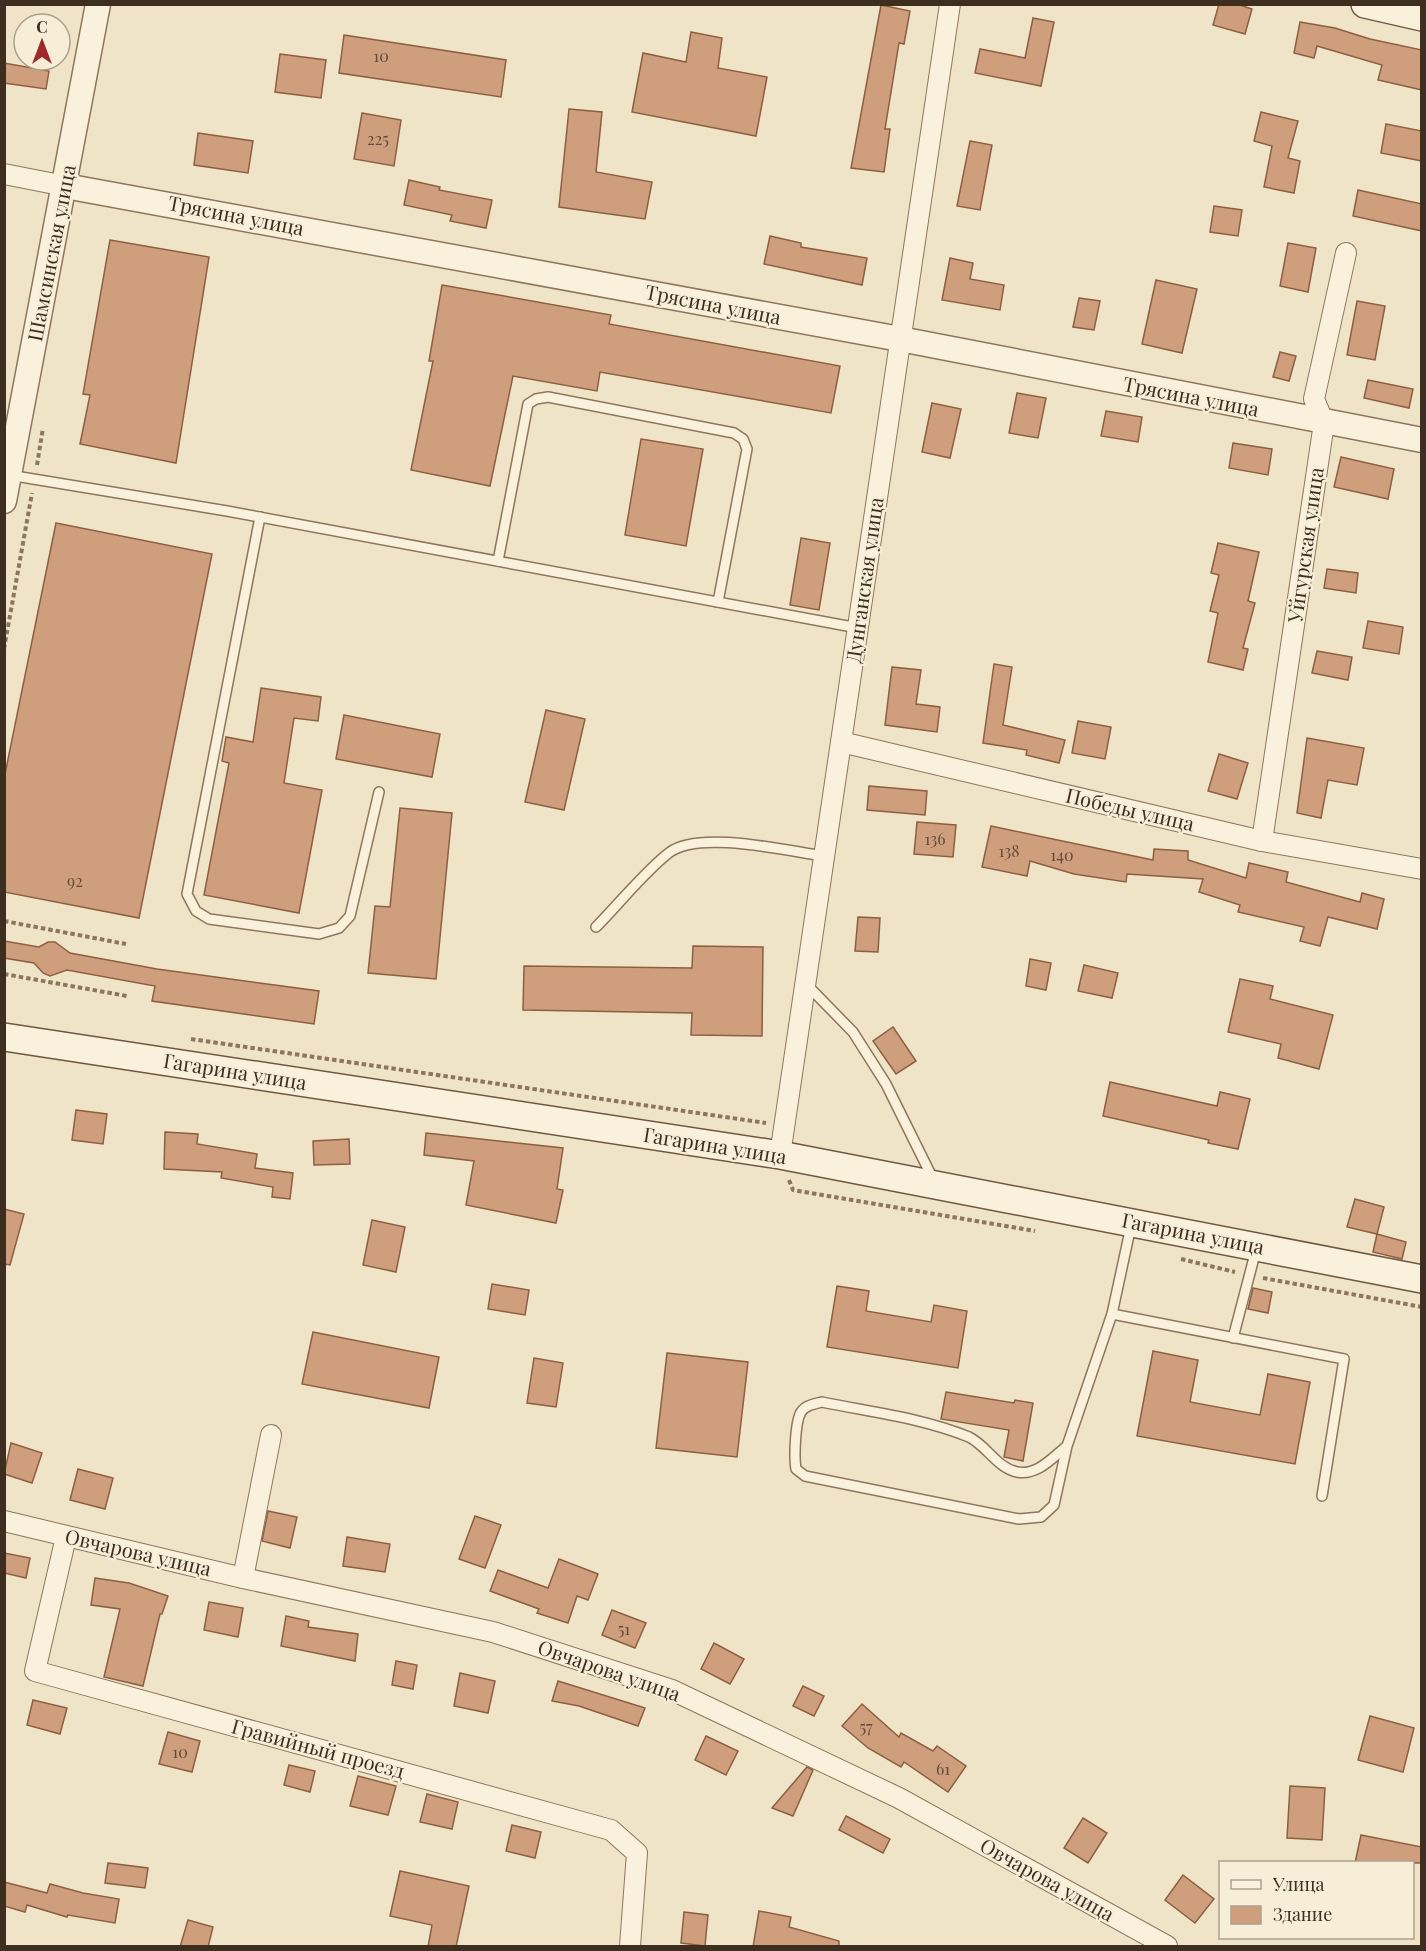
<svg xmlns="http://www.w3.org/2000/svg" width="1426" height="1951" font-family="'Playfair Display',serif">
  <style>
    .building { fill: #cf9f7d; stroke: #8d5f41; stroke-width: 1.5 }
    .lines { fill: none; stroke-linecap: round; stroke-linejoin: round }
    .service-casing { stroke: #8d765c; stroke-width: 12 }
    .minor-casing { stroke: #8d765c; stroke-width: 22 }
    .tertiary-casing { stroke: #8d765c; stroke-width: 27 }
    .secondary-casing { stroke: #6f573f; stroke-width: 30 }
    .path { stroke: #8d765c; stroke-width: 4; stroke-dasharray: 4.5 3; stroke-linecap: butt }
    .service { stroke: #faf1dc; stroke-width: 9 }
    .minor { stroke: #faf1dc; stroke-width: 20 }
    .tertiary { stroke: #faf1dc; stroke-width: 24 }
    .secondary { stroke: #faf1dc; stroke-width: 27 }
    .labels { text-anchor: middle; stroke-width: 4.5; stroke-linejoin: round; paint-order: stroke }
    .number-label { font-size: 16px; fill: #624a37 }
    .street-label { font-size: 20px; fill: #3d2e20; stroke: #f7eed8 }
  </style>
  <rect width="100%" height="100%" fill="#f0e4c8"/>
  <!-- building -->
  <g class="building">
    <polygon points="1219,4 1237,4 1252,9 1245,34 1213,25"/>
    <polygon points="881,5 910,11 904,44 899,43 885,129 890,129 884,172 851,168"/>
    <polygon points="1033,18 1054,22 1041,86 975,73 980,49 1025,58"/>
    <polygon points="1300,22 1335,28 1370,39 1422,50 1422,90 1378,80 1382,65 1317,46 1314,58 1294,53"/>
    <polygon points="691,32 722,38 718,68 767,77 756,136 632,112 643,53 686,62"/>
    <polygon points="344,35 506,60 501,97 339,73"/>
    <polygon points="280,54 326,60 321,98 275,92"/>
    <polygon points="4,63 49,71 46,89 4,83"/>
    <polygon points="569,109 602,112 596,172 652,182 645,219 559,207"/>
    <polygon points="1261,112 1298,121 1288,158 1300,161 1294,193 1264,187 1272,146 1254,141"/>
    <polygon points="362,113 401,120 394,166 354,159"/>
    <polygon points="1386,124 1422,131 1422,161 1381,153"/>
    <polygon points="198,133 253,141 248,173 194,165"/>
    <polygon points="970,141 992,145 980,210 957,206"/>
    <polygon points="409,180 440,187 439,190 492,200 486,228 450,221 452,215 404,205"/>
    <polygon points="1358,190 1422,204 1422,231 1353,216"/>
    <polygon points="1214,206 1242,210 1238,236 1210,232"/>
    <polygon points="770,236 801,243 801,247 867,258 862,285 764,264"/>
    <polygon points="110,240 209,257 176,463 80,444 90,395 83,394"/>
    <polygon points="1288,243 1316,248 1308,292 1280,286"/>
    <polygon points="950,258 973,263 970,279 1004,285 1000,310 942,300"/>
    <polygon points="1156,280 1197,289 1182,353 1142,344"/>
    <polygon points="442,285 611,315 609,324 840,366 831,413 600,372 597,391 513,376 490,486 411,470 433,361 429,361"/>
    <polygon points="1079,298 1100,301 1094,330 1073,327"/>
    <polygon points="1357,301 1385,306 1375,360 1347,355"/>
    <polygon points="1280,352 1296,356 1289,381 1273,377"/>
    <polygon points="1368,380 1413,389 1409,408 1364,398"/>
    <polygon points="1017,393 1046,398 1038,438 1009,433"/>
    <polygon points="932,403 961,409 950,458 922,452"/>
    <polygon points="1106,411 1142,417 1138,442 1101,436"/>
    <polygon points="641,439 703,449 686,546 625,535"/>
    <polygon points="1233,443 1272,449 1268,475 1229,468"/>
    <polygon points="1341,457 1394,469 1388,499 1334,487"/>
    <polygon points="56,523 212,554 139,918 4,892 4,779"/>
    <polygon points="801,538 830,543 819,610 790,605"/>
    <polygon points="1218,543 1259,552 1248,601 1255,603 1243,648 1248,649 1243,670 1208,662 1218,613 1210,611 1219,575 1211,573"/>
    <polygon points="1327,569 1358,573 1356,593 1324,588"/>
    <polygon points="1368,621 1403,627 1399,654 1363,648"/>
    <polygon points="1317,651 1352,657 1348,680 1312,673"/>
    <polygon points="994,664 1012,667 1003,725 1065,740 1059,763 1026,755 1027,750 983,743"/>
    <polygon points="892,667 921,670 916,704 940,707 937,732 885,725"/>
    <polygon points="261,688 321,697 318,721 294,718 284,783 322,790 299,913 204,895 229,763 222,761 226,737 253,742"/>
    <polygon points="546,710 585,719 564,810 525,802"/>
    <polygon points="344,715 440,734 432,777 336,759"/>
    <polygon points="1078,721 1111,727 1105,759 1072,753"/>
    <polygon points="1307,738 1364,748 1357,785 1328,780 1321,818 1297,813"/>
    <polygon points="1219,754 1248,763 1237,799 1208,791"/>
    <polygon points="869,786 927,791 925,815 867,810"/>
    <polygon points="400,808 452,813 436,979 368,973 375,906 390,907"/>
    <polygon points="917,822 956,825 953,857 914,854"/>
    <polygon points="991,826 1153,860 1154,849 1188,851 1188,860 1246,878 1249,863 1288,872 1286,882 1360,902 1362,893 1384,899 1377,929 1328,917 1320,946 1300,941 1304,927 1238,912 1240,905 1199,892 1203,879 1127,874 1126,882 1074,874 1030,861 1027,876 982,867"/>
    <polygon points="858,917 880,918 878,952 855,951"/>
    <polygon points="4,941 39,947 48,942 55,942 70,953 157,969 319,991 314,1024 152,1001 155,986 67,970 50,976 43,973 34,963 4,958"/>
    <polygon points="693,946 763,947 762,1036 691,1035 692,1013 523,1010 524,966 692,968"/>
    <polygon points="1030,959 1051,963 1046,990 1026,986"/>
    <polygon points="1084,965 1118,973 1112,998 1078,991"/>
    <polygon points="1240,979 1273,986 1270,999 1333,1015 1319,1069 1278,1058 1281,1044 1228,1032"/>
    <polygon points="893,1027 916,1061 896,1074 873,1041"/>
    <polygon points="1110,1082 1217,1106 1220,1092 1250,1099 1238,1149 1208,1143 1209,1140 1103,1116"/>
    <polygon points="76,1110 107,1114 103,1144 72,1140"/>
    <polygon points="165,1132 198,1134 197,1144 257,1154 255,1168 293,1173 290,1199 272,1197 273,1187 221,1178 222,1172 164,1169"/>
    <polygon points="426,1133 563,1148 557,1189 563,1190 556,1223 466,1205 474,1161 424,1155"/>
    <polygon points="349,1139 350,1164 314,1165 313,1141"/>
    <polygon points="1355,1199 1384,1207 1377,1234 1347,1227"/>
    <polygon points="4,1209 24,1214 10,1265 4,1264"/>
    <polygon points="372,1220 405,1227 396,1272 363,1265"/>
    <polygon points="1377,1234 1406,1242 1402,1259 1373,1252"/>
    <polygon points="492,1284 529,1290 525,1315 488,1309"/>
    <polygon points="837,1286 869,1291 866,1311 931,1322 934,1305 967,1311 958,1368 827,1347"/>
    <polygon points="1253,1288 1272,1292 1268,1313 1248,1309"/>
    <polygon points="313,1332 439,1357 429,1408 302,1384"/>
    <polygon points="1153,1351 1198,1360 1190,1402 1260,1415 1268,1374 1310,1382 1295,1464 1137,1436"/>
    <polygon points="667,1353 748,1362 737,1457 656,1448"/>
    <polygon points="534,1358 563,1363 556,1407 527,1403"/>
    <polygon points="946,1392 1014,1403 1015,1400 1033,1403 1023,1461 1004,1457 1009,1430 941,1419"/>
    <polygon points="11,1443 42,1453 32,1483 4,1474"/>
    <polygon points="78,1469 113,1478 105,1509 70,1500"/>
    <polygon points="268,1511 297,1517 290,1548 262,1541"/>
    <polygon points="475,1516 501,1525 485,1568 459,1559"/>
    <polygon points="347,1537 390,1544 385,1572 343,1566"/>
    <polygon points="4,1553 30,1558 26,1578 4,1573"/>
    <polygon points="559,1559 598,1574 588,1600 577,1596 568,1623 537,1613 539,1609 490,1591 498,1570 548,1588"/>
    <polygon points="95,1578 129,1583 168,1596 162,1614 160,1614 143,1686 104,1677 120,1609 91,1605"/>
    <polygon points="209,1602 243,1608 238,1637 204,1630"/>
    <polygon points="612,1610 646,1623 635,1648 602,1635"/>
    <polygon points="286,1616 309,1621 308,1627 358,1634 355,1661 281,1646"/>
    <polygon points="714,1643 744,1659 730,1684 701,1669"/>
    <polygon points="396,1661 417,1665 413,1689 392,1685"/>
    <polygon points="460,1673 495,1681 488,1713 454,1706"/>
    <polygon points="558,1681 645,1708 638,1726 579,1706 552,1701"/>
    <polygon points="803,1686 824,1696 814,1716 793,1706"/>
    <polygon points="33,1700 67,1708 60,1734 27,1725"/>
    <polygon points="862,1704 899,1737 901,1733 933,1751 937,1746 966,1766 948,1792 904,1762 901,1767 868,1748 842,1726"/>
    <polygon points="1370,1716 1414,1728 1403,1772 1358,1760"/>
    <polygon points="168,1732 200,1741 192,1772 159,1764"/>
    <polygon points="706,1736 738,1751 726,1775 695,1760"/>
    <polygon points="289,1765 315,1771 310,1792 284,1785"/>
    <polygon points="807,1767 813,1770 793,1816 772,1808"/>
    <polygon points="358,1776 396,1786 388,1815 350,1806"/>
    <polygon points="1290,1786 1325,1788 1322,1840 1287,1838"/>
    <polygon points="427,1794 458,1802 452,1829 420,1822"/>
    <polygon points="846,1816 890,1839 883,1853 839,1830"/>
    <polygon points="1083,1818 1107,1833 1088,1863 1064,1848"/>
    <polygon points="512,1825 541,1832 535,1858 506,1851"/>
    <polygon points="1361,1835 1422,1847 1422,1863 1355,1863"/>
    <polygon points="108,1863 148,1868 145,1888 105,1883"/>
    <polygon points="400,1871 469,1886 456,1947 428,1947 432,1925 390,1916"/>
    <polygon points="1183,1875 1214,1899 1195,1923 1165,1900"/>
    <polygon points="4,1882 47,1893 50,1884 83,1893 119,1899 115,1923 68,1915 67,1917 27,1905 25,1912 4,1906"/>
    <polygon points="759,1911 791,1917 789,1927 839,1941 839,1947 753,1947"/>
    <polygon points="684,1912 708,1915 705,1946 681,1943"/>
    <polygon points="188,1920 213,1927 208,1947 180,1947"/>
  </g>
  <g class="lines">
    <!-- service casing -->
    <g class="service-casing">
      <g id="service">
        <polyline points="9,475 227,511 858,628"/>
        <polyline points="260,517 187,894 196,911 209,919 319,934 339,928 350,916 379,792"/>
        <polyline points="498,561 528,404 536,399 548,397 734,433 743,439 747,449 718,602"/>
        <path d="M596 927C617 906 647 869 670 852 700 830 787 851 824 856"/>
        <polyline points="806,984 853,1032 886,1084 933,1179"/>
        <polyline points="1112,1314 1344,1359 1322,1496"/>
        <polyline points="1233,1338 1256,1250"/>
        <path d="M1067 1446C1052 1458 1037 1476 1017 1472 997 1468 986 1445 969 1437 923 1418 870 1412 822 1402 814 1404 806 1405 801 1412 795 1422 794 1458 796 1469L805 1476 1019 1519 1041 1517 1054 1505 1067 1446 1112 1314 1131 1226"/>
      </g>
    </g>
    <!-- minor casing -->
    <g class="minor-casing">
      <g id="minor">
        <polyline points="4,174 65,186"/>
        <polyline points="841,742 1262,841 1422,869"/>
        <polyline points="1262,841 1324,423 1314,399 1346,253"/>
        <polyline points="780,1155 950,4"/>
        <polyline points="4,1521 243,1578 493,1632 672,1690 899,1798 1167,1946"/>
        <polyline points="66,1537 35,1671 611,1830 637,1853 630,1946"/>
        <polyline points="243,1578 271,1435"/>
      </g>
    </g>
    <!-- tertiary casing -->
    <g class="tertiary-casing">
      <g id="tertiary">
        <polyline points="65,186 900,339 1422,440"/>
        <polyline points="4,501 98,4"/>
      </g>
    </g>
    <!-- secondary casing -->
    <g class="secondary-casing">
      <g id="secondary">
        <polyline points="1365,4 1422,17"/>
        <polyline points="4,1037 780,1155 1422,1279"/>
      </g>
    </g>
    <!-- path -->
    <g class="path">
      <polyline points="37,465 43,428"/>
      <polyline points="4,649 32,493"/>
      <polyline points="4,921 126,944"/>
      <polyline points="4,974 127,996"/>
      <polyline points="191,1039 766,1123"/>
      <polyline points="789,1180 793,1190 1035,1231"/>
      <polyline points="1181,1259 1235,1272"/>
      <polyline points="1263,1278 1422,1307"/>
    </g>
    <!-- service -->
    <use href="#service" class="service"/>
    <!-- minor -->
    <use href="#minor" class="minor"/>
    <!-- tertiary -->
    <use href="#tertiary" class="tertiary"/>
    <!-- secondary -->
    <use href="#secondary" class="secondary"/>
  </g>
  <g class="labels">
    <!-- number labels -->
    <g class="number-label">
      <text x="381" y="62">10</text>
      <text x="378" y="145">225</text>
      <text x="935" y="845">136</text>
      <text x="1009" y="857">138</text>
      <text x="1062" y="861">140</text>
      <text x="75" y="887">92</text>
      <text x="624" y="1635">51</text>
      <text x="866" y="1733">57</text>
      <text x="180" y="1758">10</text>
      <text x="943" y="1775">61</text>
    </g>
    <!-- street labels -->
    <g class="street-label">
      <text transform="translate(236 216) rotate(11)" y="7">Трясина улица</text>
      <text transform="translate(52 253) rotate(-79)" y="7">Шамсинская улица</text>
      <text transform="translate(713 305) rotate(11)" y="7">Трясина улица</text>
      <text transform="translate(1191 397) rotate(11)" y="7">Трясина улица</text>
      <text transform="translate(1306 545) rotate(-82)" y="7">Уйгурская улица</text>
      <text transform="translate(865 580) rotate(-82)" y="7">Дунганская улица</text>
      <text transform="translate(1130 810) rotate(13)" y="7">Победы улица</text>
      <text transform="translate(235 1072) rotate(9)" y="7">Гагарина улица</text>
      <text transform="translate(715 1146) rotate(9)" y="7">Гагарина улица</text>
      <text transform="translate(1193 1234) rotate(11)" y="7">Гагарина улица</text>
      <text transform="translate(138 1553) rotate(13)" y="7">Овчарова улица</text>
      <text transform="translate(609 1671) rotate(19)" y="7">Овчарова улица</text>
      <text transform="translate(318 1749) rotate(15)" y="7">Гравийный проезд</text>
      <text transform="translate(1047 1880) rotate(29)" y="7">Овчарова улица</text>
    </g>
  </g>
  <!-- border -->
  <rect width="1426" height="1951" fill="none" stroke="#3d2e20" stroke-width="12"/>
  <!-- legend -->
  <rect x="1219" y="1861" width="195" height="78" fill="#f7eed8" stroke="#ada18e" stroke-width="1.5"/>
  <rect x="1231" y="1880" width="30" height="9" fill="#faf1dc" stroke="#ada18e" stroke-width="1.5"/>
  <text x="1273" y="1891" font-size="18" fill="#3d2e20">Улица</text>
  <rect x="1231" y="1906" width="30" height="18" fill="#cf9f7d" stroke="#ada18e" stroke-width="1.5"/>
  <text x="1273" y="1921" font-size="18" fill="#3d2e20">Здание</text>
  <!-- north arrow -->
  <g transform="translate(42 42)"><circle r="28" fill="#f7eed8" stroke="#ada18e" stroke-width="1.5"/>
  <path d="M0-4.5L10 22L0 15L-10 22Z" fill="#9e2a2b"/>
  <text y="-9" font-size="16" font-weight="bold" text-anchor="middle" fill="#3d2e20">С</text>
  </g>
</svg>
